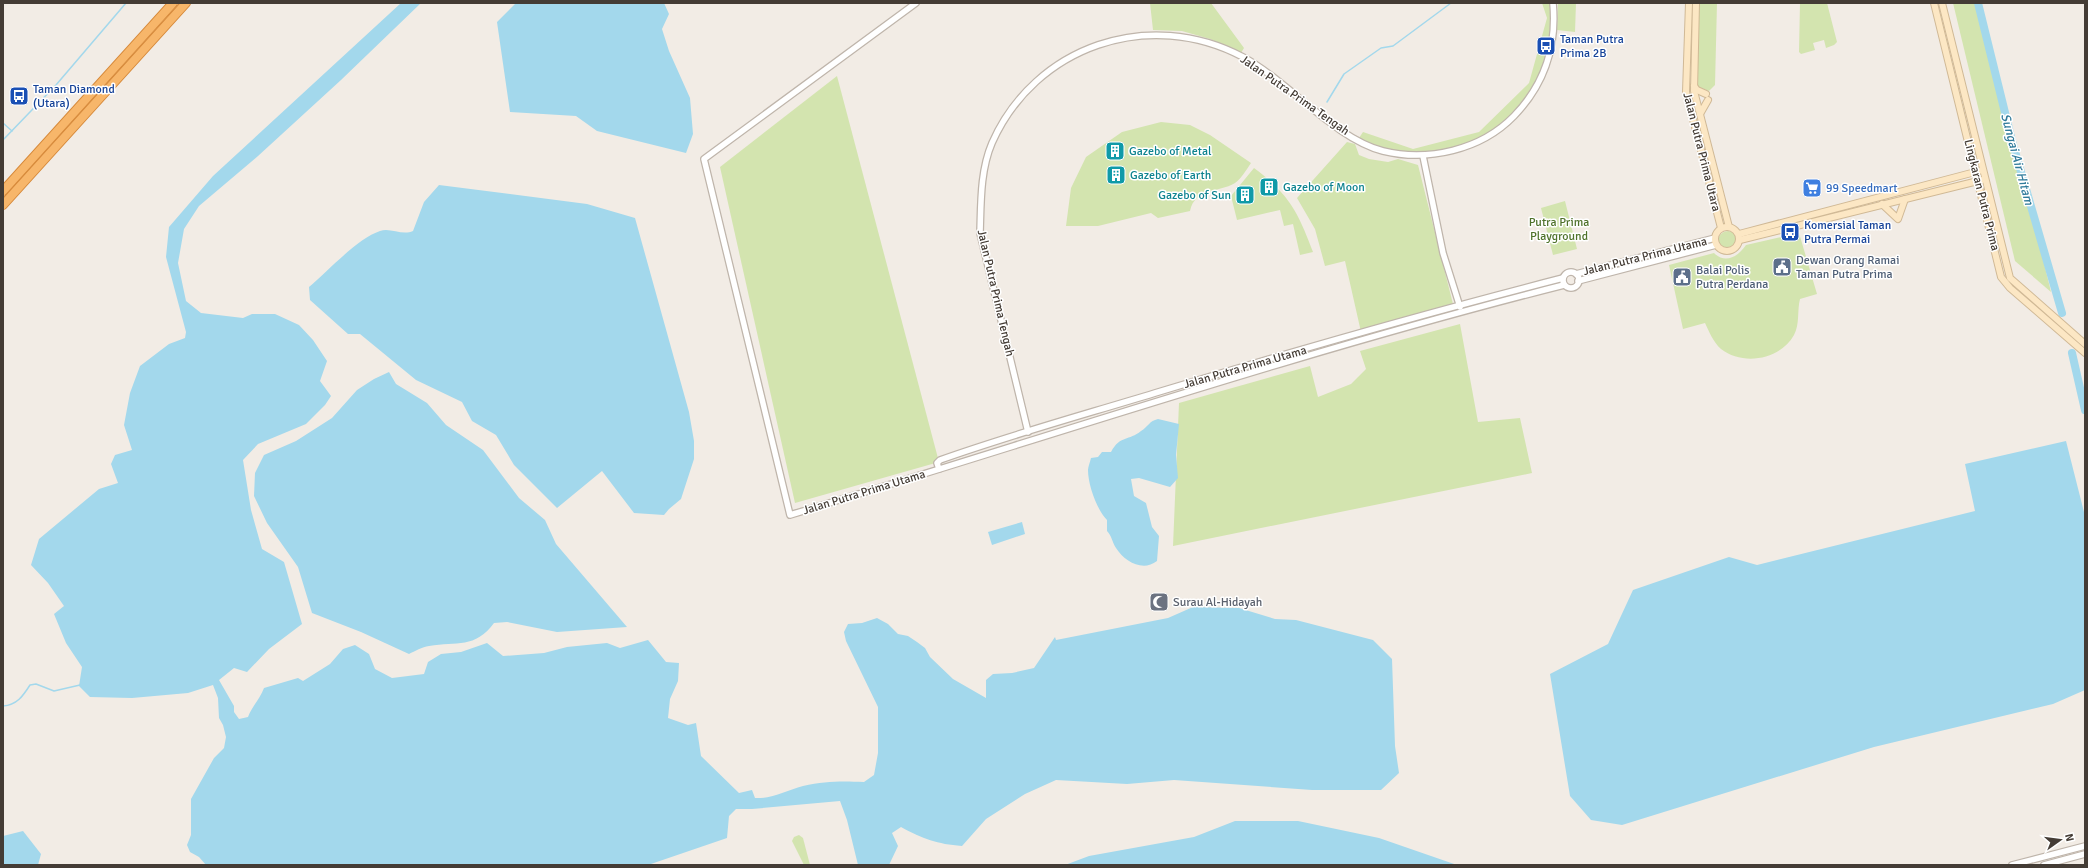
<svg xmlns="http://www.w3.org/2000/svg" width="2088" height="868" font-family="Signika,sans-serif">
  <style>
    .green { fill: #d3e4af }
    .water { fill: #a3d8ec }
    .lines { fill: none; stroke-linecap: round; stroke-linejoin: round }
    .stream { stroke: #a3d8ec; stroke-width: 1.5 }
    .river { stroke: #a3d8ec; stroke-width: 8 }
    .tertiary-casing { stroke: #bfb5ab; stroke-width: 8 }
    .secondary-casing { stroke: #d0b996; stroke-width: 8 }
    .motorway-casing { stroke: #d6893a; stroke-width: 10 }
    .tertiary { stroke: #fff; stroke-width: 5.5 }
    .secondary { stroke: #fce7c4; stroke-width: 6 }
    .motorway { stroke: #f7b66a; stroke-width: 8 }
    .labels { text-anchor: middle; stroke-width: 3; stroke-linejoin: round; paint-order: stroke }
    .transit-label { font-size: 12px; fill: #164399; stroke: #fff; text-anchor: start }
    .street-label { font-size: 12px; fill: #443c35; stroke: #fff }
    .culture-label { font-size: 12px; fill: #0d838f; stroke: #fff; text-anchor: start }
    .shop-label { font-size: 12px; fill: #366cbe; stroke: #fff; text-anchor: start }
    .park-label { font-size: 12px; fill: #4f722b; stroke: #fff }
    .service-label { font-size: 12px; fill: #4e5e75; stroke: #fff; text-anchor: start }
    .worship-label { font-size: 12px; fill: #5b616d; stroke: #fff; text-anchor: start }
    .water-label { font-size: 13px; font-style: italic; fill: #307b9b; stroke: #fff }
  </style>
  <rect width="100%" height="100%" fill="#f2ece5"/>
  <!-- green -->
  <g class="green">
    <polygon points="1150,3 1211,3 1244,48 1241,53 1210,39 1182,31 1153,30"/>
    <path d="M1542 3H1551C1551 22 1554 45 1546 63 1538 82 1520 110 1504 122 1473 149 1420 161 1381 149 1373 146 1366 142 1359 138L1363 132 1413 149 1479 132 1529 83 1547 18Z"/>
    <polygon points="1558,3 1576,3 1575,32 1557,30"/>
    <polygon points="1699,3 1717,3 1715,85 1709,91 1696,86"/>
    <polygon points="1800,3 1827,3 1837,42 1834,45 1826,48 1824,40 1813,43 1815,50 1801,54 1799,52"/>
    <polygon points="1953,3 1981,3 2051,292 2015,261"/>
    <polygon points="837,76 939,462 795,503 720,167"/>
    <path d="M1161 122 1190 125 1210 135 1251 163C1246 170 1242 178 1235 183 1218 193 1195 188 1190 211L1158 218 1151 213 1098 226H1066L1071 188 1086 157 1122 132Z"/>
    <polygon points="1347,142 1355,144 1359,155 1369,159 1388,162 1398,159 1418,165 1453,304 1361,332 1345,261 1325,266 1315,229 1297,198"/>
    <path d="M1254 168C1289 194 1298 212 1313 252L1300 255 1293 224 1284 226 1280 210 1237 220 1231 196Z"/>
    <polygon points="1565,201 1577,249 1553,255 1541,208"/>
    <circle cx="1728" cy="241" r="10"/>
    <path d="M1799 233 1817 294 1800 299C1797 310 1800 324 1794 335 1780 360 1743 366 1721 349 1713 342 1709 331 1705 323L1683 329 1669 265 1714 253C1725 264 1738 257 1746 245Z"/>
    <polygon points="1460,324 1478,422 1520,418 1532,473 1173,546 1179,403 1310,366 1318,397 1351,384 1366,369 1360,351"/>
    <polygon points="799,835 803,838 810,865 804,865 792,841 794,837"/>
  </g>
  <!-- water -->
  <g class="water">
    <path d="M401 3H421L341 80 258 156 199 206 184 229 178 263 186 301 201 313 243 318 252 314H275L299 325 313 340 327 361 320 381 331 396 325 405 306 424 258 444 243 460 251 510 262 549 284 562 302 624 269 649 247 672 234 668 219 680 234 706V712L239 719 248 717C252 706 260 699 264 688L298 678 303 681 330 664 343 649 355 645 369 654 375 669 392 678 424 674 428 662 441 654 461 652 487 643 503 656 544 653 567 647 607 643 620 648 648 640 666 662 679 663 678 681 670 699 668 718 688 725 696 723 701 756 739 793 752 790 755 798C773 799 787 790 803 786 826 781 841 781 864 782L874 775 878 753V707L846 641 844 632 848 624 862 623 877 618 888 624 898 634 908 636 917 642 925 648 930 657 953 679 986 698V680L993 674 1012 673 1034 668 1055 637 1056 640 1168 618 1193 607 1239 608 1275 619 1296 620 1373 640 1392 659 1395 746 1399 773 1381 790H1312L1174 780 1127 784 1056 780 1025 794 986 819 962 846C937 844 923 839 901 827L892 833 898 846 889 865H858L847 820 840 801 752 809H736L729 816 727 838 648 865H206L199 857 190 852 187 845 191 835V799L214 758 224 748 226 737 223 725 219 718 218 698 213 685 188 693 132 698 90 697 79 686 82 667 66 643 54 614 64 606 48 583 31 565 39 539 99 489 118 483 111 464 115 455 132 450 124 425 130 393 140 366 169 344 185 338 186 332 166 257 169 227 213 176Z"/>
    <polygon points="516,3 664,3 669,14 662,29 669,51 690,98 693,134 686,153 597,131 576,116 510,112 497,22"/>
    <path d="M439 185 587 204 635 218 689 412 694 441V459L681 499 669 509 664 515 634 513 602 471 557 508 514 465 496 435 472 421 462 402 416 380 360 334H348L310 300 309 287C328 271 358 238 380 231 390 227 402 236 413 231L424 202Z"/>
    <path d="M389 372 396 384 427 403 446 425 483 450 519 498 545 520 556 544 627 627 557 632 507 622 494 623C475 649 457 641 429 646 422 647 415 651 409 654L361 632 312 613 298 567 267 523 254 496 255 473 264 455 296 441 332 418 357 390 374 379Z"/>
    <path d="M1158 419 1179 424 1176 455 1178 478 1170 487 1139 478 1131 479 1134 496 1146 503 1152 527 1159 536 1157 561C1143 572 1125 562 1116 548 1112 542 1112 536 1107 531V520C1097 510 1088 485 1088 470 1088 467 1090 462 1091 458L1098 457 1102 452H1111C1120 435 1129 441 1141 431 1149 426 1149 421 1158 419Z"/>
    <polygon points="2066,441 2085,516 2085,690 2053,704 1874,747 1622,825 1591,820 1570,796 1550,674 1608,644 1633,590 1729,557 1757,565 1975,511 1965,464"/>
    <polygon points="1022,522 1025,534 992,545 988,532"/>
    <polygon points="1235,821 1298,821 1379,838 1457,865 1065,865 1089,856 1194,837"/>
    <polygon points="23,831 41,854 38,865 3,865 3,836"/>
  </g>
  <g class="lines">
    <!-- stream -->
    <g class="stream">
      <polyline points="1327,102 1344,74 1381,48 1393,46 1451,3"/>
      <polyline points="3,123 12,131"/>
      <polyline points="3,140 56,85 126,3"/>
      <path d="M3 706C17 705 23 696 30 685L36 684 54 691 80 685"/>
    </g>
    <!-- river -->
    <g class="river">
      <polyline points="1978,3 2012,141 2062,313"/>
      <polyline points="2072,353 2085,410"/>
    </g>
    <!-- tertiary casing -->
    <g class="tertiary-casing">
      <g id="tertiary">
        <path d="M916 3 704 159 790 515C1048 437 1303 351 1564 285"/>
        <polyline points="1423,156 1443,253 1460,307"/>
        <circle cx="1571" cy="280" r="8"/>
        <polyline points="1576,274 1715,238"/>
        <polyline points="1578,281 1716,245"/>
        <path d="M1028 432 980 233C981 204 980 171 992 143 1035 46 1149 7 1243 57 1288 81 1335 139 1383 151 1428 162 1481 150 1514 116 1544 85 1557 46 1553 3"/>
        <path d="M939 469 937 463 940 460C1010 435 1083 415 1155 393 1290 352 1426 313 1563 278"/>
        <polyline points="2012,865 2085,846"/>
        <polyline points="2044,865 2085,854"/>
      </g>
    </g>
    <!-- secondary casing -->
    <g class="secondary-casing">
      <g id="secondary">
        <polyline points="1689,3 1686,92 1721,228"/>
        <polyline points="1696,3 1694,91 1729,227"/>
        <polyline points="1934,3 2001,277 2010,288 2085,353"/>
        <polyline points="1942,3 2010,278 2085,344"/>
        <polyline points="1694,86 1697,90 1706,94"/>
        <polyline points="1700,114 1708,100"/>
        <polyline points="1882,204 1898,219 1905,199"/>
        <circle cx="1727" cy="239" r="12"/>
        <polyline points="1739,234 1979,171"/>
        <polyline points="1740,240 1982,180"/>
      </g>
    </g>
    <!-- motorway casing -->
    <g class="motorway-casing">
      <g id="motorway">
        <polyline points="3,191 173,3"/>
        <polyline points="3,205 186,3"/>
      </g>
    </g>
    <!-- tertiary -->
    <use href="#tertiary" class="tertiary"/>
    <!-- secondary -->
    <use href="#secondary" class="secondary"/>
    <!-- motorway -->
    <use href="#motorway" class="motorway"/>
  </g>
  <!-- icons -->
  <defs>
    <g id="bus-square" transform="scale(1)"><rect x="-9" y="-9" width="18" height="18" rx="4" fill="#1a4fb4" stroke="#fff"/><path d="M-5-6H5V4H4V6H2V4H-2V6H-4V4H-5ZM-3.5-4V0h7V-4ZM-3.5 1.2v1.5H-2V1.2ZM2 1.2v1.5H3.5V1.2Z" fill="#fff"/></g>
    <g id="building-square" transform="scale(1)"><rect x="-9" y="-9" width="18" height="18" rx="4" fill="#0f9aa8" stroke="#fff"/><path d="M-4-6H4V6H1V3H-1V6H-4ZM-2.5-4.3h1.7v1.8h-1.7ZM.8-4.3h1.7v1.8H.8ZM-2.5-1h1.7V.8h-1.7ZM.8-1h1.7V.8H.8Z" fill="#fff"/></g>
    <g id="supermarket-square" transform="scale(1)"><rect x="-9" y="-9" width="18" height="18" rx="4" fill="#3f7fe0" stroke="#fff"/><path d="M-6-5.5h2.5l.6 2H6L4.5 2H-2.5L-4.4-4H-6ZM-1.5 3.2a1.3 1.3 0 1 0 .1 0ZM3 3.2a1.3 1.3 0 1 0 .1 0Z" fill="#fff"/></g>
    <g id="civic-square" transform="scale(1)"><rect x="-9" y="-9" width="18" height="18" rx="4" fill="#5c6f8a" stroke="#fff"/><path d="M-.6-6.5H3V-4.5H.6V-3L4-1V1h2V6H-6V1h2V-1L-.6-3ZM-1.2 2.5V6h2.4V2.5Z" fill="#fff"/></g>
    <g id="mosque-square" transform="scale(1)"><rect x="-9" y="-9" width="18" height="18" rx="4" fill="#6b7280" stroke="#fff"/><path d="M3.5-4.9A6 6 0 1 0 3.5 4.9A5 5 0 1 1 3.5-4.9Z" fill="#fff"/></g>
  </defs>
  <g fill-rule="evenodd">
    <use href="#bus-square" x="1546" y="46"/>
    <use href="#bus-square" x="19" y="96"/>
    <use href="#building-square" x="1115" y="151"/>
    <use href="#building-square" x="1116" y="175"/>
    <use href="#building-square" x="1269" y="187"/>
    <use href="#supermarket-square" x="1812" y="188"/>
    <use href="#building-square" x="1245" y="195"/>
    <use href="#bus-square" x="1790" y="232"/>
    <use href="#civic-square" x="1782" y="267"/>
    <use href="#civic-square" x="1682" y="277"/>
    <use href="#mosque-square" x="1159" y="602"/>
  </g>
  <g class="labels">
    <!-- transit labels -->
    <g class="transit-label">
      <text x="1560" y="43">Taman Putra<tspan x="1560" dy="14">Prima 2B</tspan></text>
      <text x="33" y="93">Taman Diamond<tspan x="33" dy="14">(Utara)</tspan></text>
      <text x="1804" y="229">Komersial Taman<tspan x="1804" dy="14">Putra Permai</tspan></text>
    </g>
    <!-- street labels -->
    <g class="street-label">
      <text transform="translate(1295 95) rotate(35)" y="4">Jalan Putra Prima Tengah</text>
      <text transform="translate(1702 152) rotate(76)" y="4">Jalan Putra Prima Utara</text>
      <text transform="translate(1982 195) rotate(76)" y="4">Lingkaran Putra Prima</text>
      <text transform="translate(1645 256) rotate(-14)" y="4">Jalan Putra Prima Utama</text>
      <text transform="translate(996 293) rotate(77)" y="4">Jalan Putra Prima Tengah</text>
      <text transform="translate(1245 367) rotate(-16)" y="4">Jalan Putra Prima Utama</text>
      <text transform="translate(864 492) rotate(-17)" y="4">Jalan Putra Prima Utama</text>
    </g>
    <!-- culture labels -->
    <g class="culture-label">
      <text x="1129" y="155">Gazebo of Metal</text>
      <text x="1130" y="179">Gazebo of Earth</text>
      <text x="1283" y="191">Gazebo of Moon</text>
      <text x="1231" y="199" text-anchor="end">Gazebo of Sun</text>
    </g>
    <!-- shop labels -->
    <g class="shop-label">
      <text x="1826" y="192">99 Speedmart</text>
    </g>
    <!-- park labels -->
    <g class="park-label">
      <text x="1559" y="226">Putra Prima<tspan x="1559" dy="14">Playground</tspan></text>
    </g>
    <!-- service labels -->
    <g class="service-label">
      <text x="1796" y="264">Dewan Orang Ramai<tspan x="1796" dy="14">Taman Putra Prima</tspan></text>
      <text x="1696" y="274">Balai Polis<tspan x="1696" dy="14">Putra Perdana</tspan></text>
    </g>
    <!-- worship labels -->
    <g class="worship-label">
      <text x="1173" y="606">Surau Al-Hidayah</text>
    </g>
    <!-- water labels -->
    <g class="water-label">
      <text transform="translate(2018 159) rotate(75)" y="5">Sungai Air Hitam</text>
    </g>
  </g>
  <!-- border -->
  <rect width="2088" height="868" fill="none" stroke="#443c35" stroke-width="8"/>
  <!-- north arrow -->
  <g transform="translate(2060 840) rotate(76)" stroke="#ffffff" stroke-width="3" paint-order="stroke">
  <path d="M0-3L7 15L0 10L-7 15Z" fill="#443c35"/>
  <text y="-6" font-size="11" font-weight="bold" text-anchor="middle" fill="#443c35">N</text>
  </g>
</svg>
